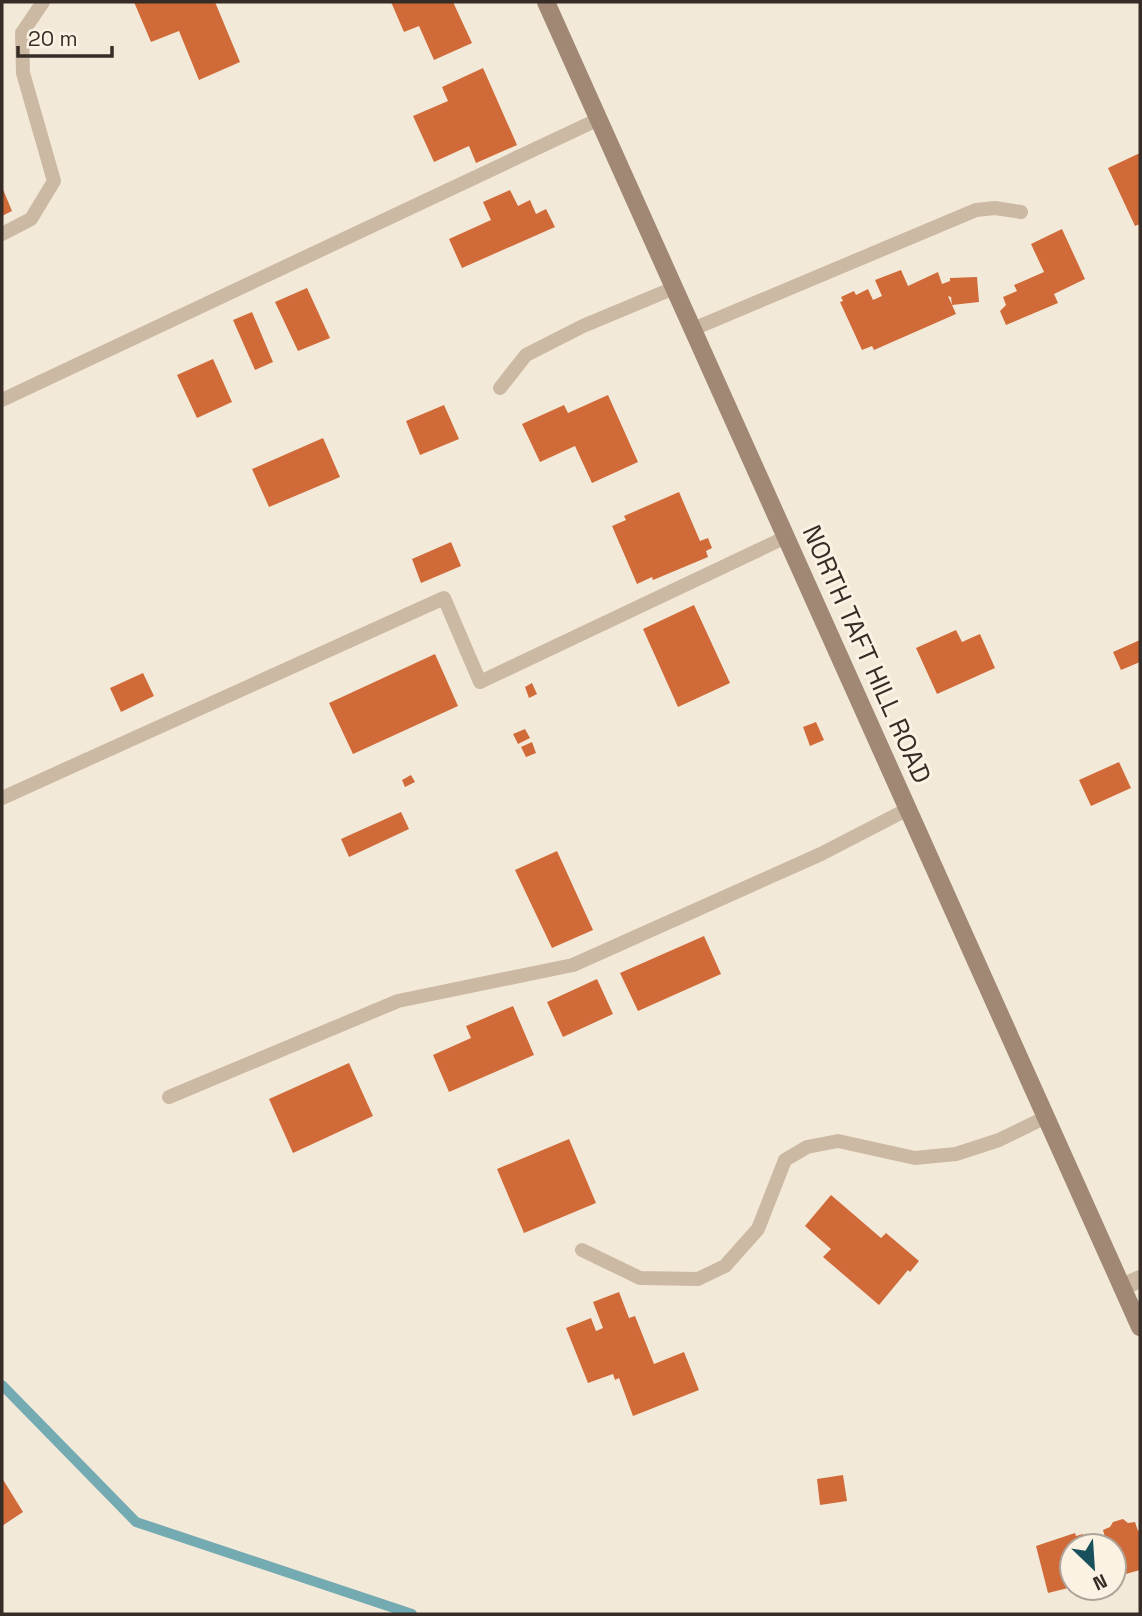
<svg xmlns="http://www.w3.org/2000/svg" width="1142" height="1616" font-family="'Space Grotesk',sans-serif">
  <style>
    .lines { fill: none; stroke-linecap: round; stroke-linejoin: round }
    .stream { stroke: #74abb3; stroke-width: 10 }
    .building { fill: #d06b39 }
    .lane { stroke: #ccb9a3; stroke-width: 14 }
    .street { stroke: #ccb9a3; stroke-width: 18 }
    .secondary { stroke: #a08874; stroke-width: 18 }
    .labels { text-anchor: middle; stroke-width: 6; stroke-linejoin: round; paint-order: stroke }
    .street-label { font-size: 26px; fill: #372c26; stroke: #fbf2e4 }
  </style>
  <rect width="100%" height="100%" fill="#f3e9d8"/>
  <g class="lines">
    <!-- stream -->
    <polyline class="stream" points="2,1385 136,1522 412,1614"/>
  </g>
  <!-- building -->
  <g class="building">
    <polygon points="134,2 215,2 240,62 199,80 179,31 151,42"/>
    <polygon points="391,2 453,2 472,43 434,60 419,26 404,32"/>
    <polygon points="483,68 517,145 476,163 469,146 434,162 413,116 448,101 442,87"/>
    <polygon points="1140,153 1140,224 1135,226 1108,168"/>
    <polygon points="2,187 12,211 2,216"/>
    <polygon points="510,190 518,206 530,200 536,214 546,209 555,227 462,268 449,239 491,220 483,202"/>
    <polygon points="1062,229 1085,279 1054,294 1058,303 1006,325 1000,311 1006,305 1003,297 1017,291 1014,285 1044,272 1031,244"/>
    <polygon points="901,270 908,286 938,272 942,284 950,281 950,278 977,277 979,302 952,305 951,297 948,296 956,314 874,350 872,346 862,350 840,302 843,301 841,297 854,291 856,295 868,289 873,300 882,296 875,280"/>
    <polygon points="307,288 330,338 298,351 275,302"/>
    <polygon points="252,312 273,362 255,370 233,320"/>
    <polygon points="213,359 232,402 197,418 177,375"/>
    <polygon points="608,395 638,462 592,483 575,446 540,462 522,424 564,405 568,413"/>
    <polygon points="444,405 459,439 420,455 406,421"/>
    <polygon points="323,438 340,477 269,507 252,469"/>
    <polygon points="679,492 700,541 708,538 712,548 706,551 708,557 653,580 652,577 637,584 612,526 626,520 624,516"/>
    <polygon points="451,542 461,566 421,583 412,559"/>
    <polygon points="694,605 730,683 678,707 643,629"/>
    <polygon points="956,630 962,642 980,634 995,668 937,694 916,648"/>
    <polygon points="1140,640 1140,662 1121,670 1113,652"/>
    <polygon points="435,654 458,706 353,754 329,703"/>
    <polygon points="143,673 154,696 121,712 110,688"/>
    <polygon points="532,683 537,694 529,698 525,687"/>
    <polygon points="816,722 824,740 810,746 803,727"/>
    <polygon points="525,729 530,738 518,744 513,734"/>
    <polygon points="532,742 536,753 526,757 521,747"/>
    <polygon points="1119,762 1131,788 1091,806 1079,780"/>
    <polygon points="411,775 415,782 405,787 402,780"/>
    <polygon points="401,812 409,829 349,857 341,839"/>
    <polygon points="557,851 593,930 552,948 515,870"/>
    <polygon points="704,936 721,974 638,1011 620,973"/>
    <polygon points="597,979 613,1014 563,1037 547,1002"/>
    <polygon points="513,1006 534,1055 449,1092 433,1055 471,1038 466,1026"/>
    <polygon points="349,1063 373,1116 293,1153 269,1099"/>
    <polygon points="569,1139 596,1203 524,1233 497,1169"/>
    <polygon points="831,1195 881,1238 886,1233 919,1261 910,1272 908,1270 879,1305 823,1257 831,1249 805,1226"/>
    <polygon points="619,1292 629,1318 635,1316 654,1364 684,1352 699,1390 633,1416 619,1378 615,1380 613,1374 588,1383 566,1328 591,1318 596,1331 603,1328 593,1302"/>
    <polygon points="843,1475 847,1501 820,1505 817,1479"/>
    <polygon points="2,1478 23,1512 2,1526"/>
    <polygon points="1123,1519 1128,1523 1135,1522 1138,1531 1140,1530 1140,1570 1115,1577 1114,1546 1072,1546 1072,1587 1048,1593 1036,1546 1075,1533 1076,1536 1083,1534 1085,1542 1105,1537 1103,1530 1110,1527 1113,1522"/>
  </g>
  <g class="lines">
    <!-- lane -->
    <g class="lane">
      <polyline points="2,234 31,219 54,181 23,73 22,33 43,2"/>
      <polyline points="693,329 976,210 995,208 1021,212"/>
      <polyline points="500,388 526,355 583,326 674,288"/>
      <polyline points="2,400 599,119"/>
      <polyline points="2,798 444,598 480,682 786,537"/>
      <polyline points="169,1097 398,1001 573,965 821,854 908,809"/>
      <polyline points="582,1250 640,1278 698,1279 725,1266 758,1229 785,1160 807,1147 838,1141 915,1158 956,1154 999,1140 1046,1117"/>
    </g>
    <!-- street -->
    <polyline class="street" points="1122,1287 1140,1279"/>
    <!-- secondary -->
    <polyline class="secondary" points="546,2 1140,1327"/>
  </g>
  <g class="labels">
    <!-- street labels -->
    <g class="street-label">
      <text transform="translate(867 654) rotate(66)" y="9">NORTH TAFT HILL ROAD</text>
    </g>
  </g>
  <!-- border -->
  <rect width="1142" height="1616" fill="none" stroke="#372c26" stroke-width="7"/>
  <!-- north arrow -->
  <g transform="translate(1093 1567) rotate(155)"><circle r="33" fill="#fbf2e4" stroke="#ada398" stroke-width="2"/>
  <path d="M0-5L12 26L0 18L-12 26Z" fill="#18515b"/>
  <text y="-10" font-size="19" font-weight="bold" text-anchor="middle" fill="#372c26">N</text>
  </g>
  <!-- scale -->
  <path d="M18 46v10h94v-10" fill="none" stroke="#372c26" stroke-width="3.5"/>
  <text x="28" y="46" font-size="21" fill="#372c26" stroke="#fbf2e4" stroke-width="5" paint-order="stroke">20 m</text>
</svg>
